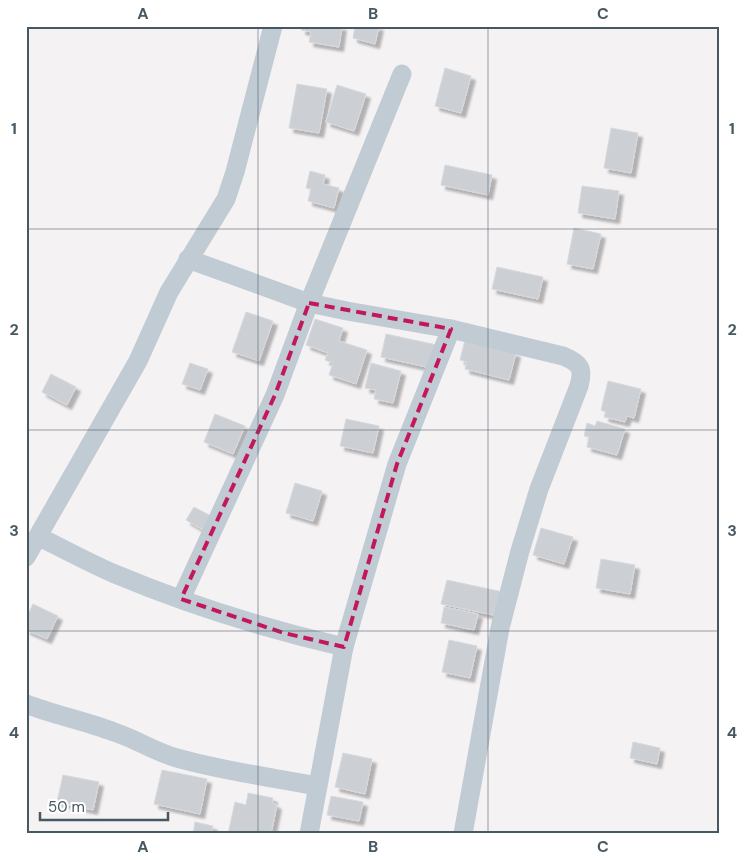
<svg xmlns="http://www.w3.org/2000/svg" width="746" height="860" font-family="'DM Sans',sans-serif">
  <style>
    .building { fill: #ccd0d5; stroke: #d6d9de; filter: url(#shadow) }
    .lines { fill: none; stroke-linecap: round; stroke-linejoin: round }
    .minor { stroke: #c0cbd3; stroke-width: 19 }
    .marked { fill: none; stroke: #c2185b; stroke-width: 4; stroke-dasharray: 10 6; stroke-linejoin: round }
    .grid { fill: none; stroke: #485862; stroke-width: 1; stroke-opacity: 0.55 }
    .neatline { fill: none; stroke: #485862; stroke-width: 2 }
    .grid-label { font-size: 16px; text-anchor: middle; font-weight: bold; fill: #485862 }
  </style>
  <defs>
    <filter id="shadow"><feDropShadow dx="4.5" dy="4.5" stdDeviation="1" flood-color="#0004"/></filter>
  </defs>
  <rect width="100%" height="100%" fill="#f5f2f3"/>
  <!-- building -->
  <g class="building">
    <polygon points="302,26 342,26 339,47 309,42 311,32 301,30"/>
    <polygon points="355,26 379,26 375,44 353,38"/>
    <polygon points="445,68 471,76 461,113 435,106"/>
    <polygon points="297,84 327,89 319,133 289,128"/>
    <polygon points="337,85 366,94 354,131 326,122"/>
    <polygon points="611,128 638,133 631,173 604,168"/>
    <polygon points="445,165 492,175 488,195 441,185"/>
    <polygon points="310,171 325,175 323,184 339,188 334,208 308,201 311,189 306,188"/>
    <polygon points="582,186 619,191 615,219 578,213"/>
    <polygon points="574,228 601,234 593,269 567,264"/>
    <polygon points="497,267 543,277 538,299 492,289"/>
    <polygon points="246,312 273,321 259,361 232,352"/>
    <polygon points="315,319 343,328 339,341 367,350 356,384 329,375 333,363 325,360 328,353 306,345"/>
    <polygon points="386,334 437,345 431,368 381,357"/>
    <polygon points="465,340 516,353 509,380 465,369 467,362 460,360"/>
    <polygon points="190,363 208,369 200,390 182,384"/>
    <polygon points="371,363 401,371 393,403 374,399 376,390 365,388"/>
    <polygon points="51,374 76,387 67,405 42,392"/>
    <polygon points="608,381 641,389 634,418 627,416 625,422 604,417 606,412 601,410"/>
    <polygon points="215,414 245,426 233,454 204,442"/>
    <polygon points="346,419 379,426 373,453 340,446"/>
    <polygon points="597,421 625,429 617,455 587,447 589,437 584,436 587,423 595,426"/>
    <polygon points="295,483 322,491 313,521 286,513"/>
    <polygon points="194,507 211,516 203,530 186,520"/>
    <polygon points="541,528 573,537 564,564 533,555"/>
    <polygon points="601,559 635,565 630,594 596,588"/>
    <polygon points="447,580 503,592 498,616 441,604"/>
    <polygon points="33,604 58,616 47,639 26,630 26,619"/>
    <polygon points="444,607 478,614 474,630 441,623"/>
    <polygon points="449,640 477,646 470,678 442,672"/>
    <polygon points="633,742 660,748 657,764 630,758"/>
    <polygon points="343,753 372,759 365,794 335,787"/>
    <polygon points="162,770 207,779 200,814 154,804"/>
    <polygon points="63,775 99,782 93,810 57,802"/>
    <polygon points="248,793 273,798 272,803 277,805 271,834 228,834 235,802 246,805"/>
    <polygon points="331,796 363,802 359,821 327,815"/>
    <polygon points="195,822 213,826 211,834 193,834"/>
  </g>
  <g class="lines">
    <!-- minor -->
    <g class="minor">
      <path d="M188 259 309 303 347 311 451 329 563 356C580 363 584 368 579 386L539 489 520 551 500 628 463 834"/>
      <path d="M39 537C64 549 89 563 115 574 189 605 266 629 344 647"/>
      <polyline points="26,557 138,361 169,292 226,199 235,172 273,26"/>
      <polyline points="181,599 275,395 309,303 402,74"/>
      <path d="M26 704C55 715 85 721 114 732 136 739 155 752 177 758 223 771 270 777 317 786"/>
      <polyline points="309,834 344,647 397,464 451,329"/>
    </g>
  </g>
  <!-- marked area -->
  <path class="marked" d="M309 303 451 329 397 464 344 647 284 633 181 599 275 395Z"/>
  <!-- grid -->
  <path class="grid" d="M258 26V834M488 26V834M26 229H720M26 430H720M26 631H720"/>
  <!-- border -->
  <rect width="746" height="860" fill="none" stroke="#ffffff" stroke-width="55"/>
  <!-- scale -->
  <path d="M40 812v8h128v-8" fill="none" stroke="#485862" stroke-width="2.5"/>
  <text x="48" y="812" font-size="15" fill="#485862" stroke="#ffffff" stroke-width="4" paint-order="stroke">50 m</text>
  <rect x="28" y="28" width="690" height="804" class="neatline"/>
  <g class="grid-label">
    <text x="143" y="19">A</text>
    <text x="373" y="19">B</text>
    <text x="603" y="19">C</text>
    <text x="14" y="134">1</text>
    <text x="732" y="134">1</text>
    <text x="14" y="335">2</text>
    <text x="732" y="335">2</text>
    <text x="14" y="536">3</text>
    <text x="732" y="536">3</text>
    <text x="14" y="738">4</text>
    <text x="732" y="738">4</text>
    <text x="143" y="852">A</text>
    <text x="373" y="852">B</text>
    <text x="603" y="852">C</text>
  </g>
</svg>
